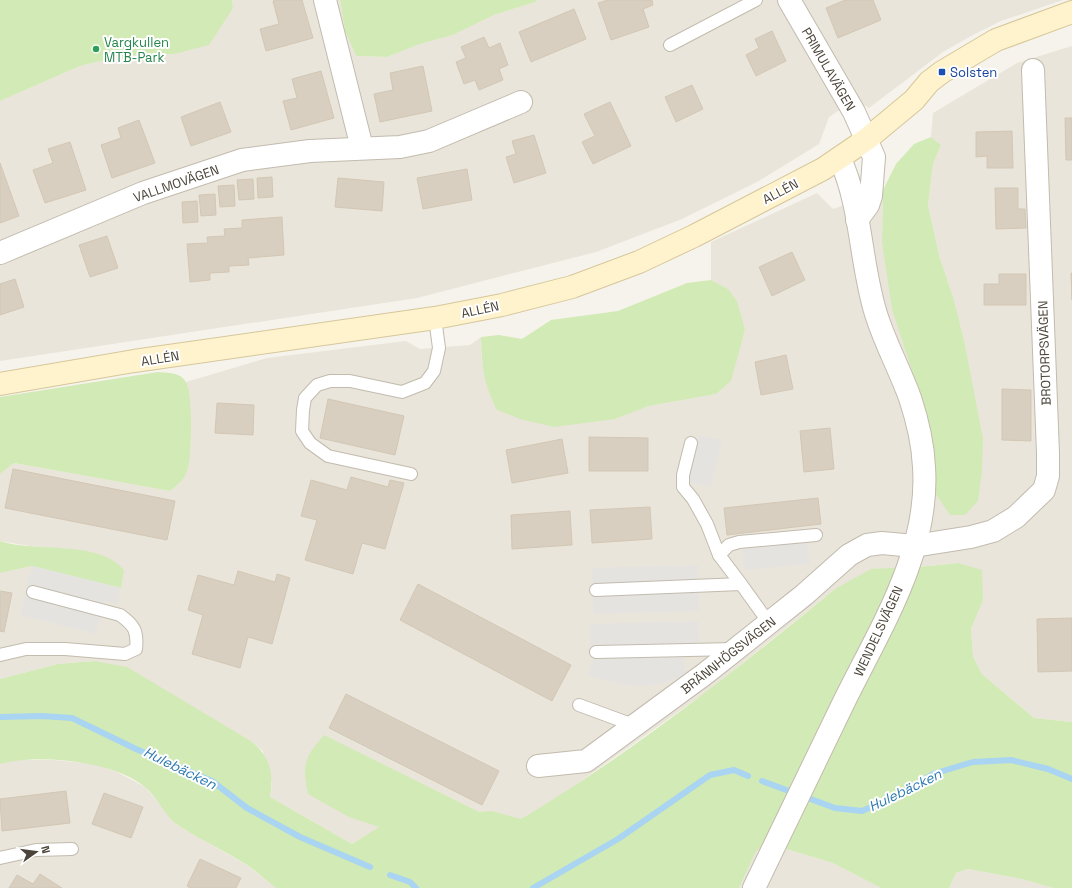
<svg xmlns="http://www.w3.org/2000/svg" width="1072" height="888" font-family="'Space Grotesk',sans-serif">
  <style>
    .residential { fill: #eae5da }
    .green { fill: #d2eab5 }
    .parking { fill: #e5e3e0 }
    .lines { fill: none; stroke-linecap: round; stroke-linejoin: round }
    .stream { stroke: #a9d4f2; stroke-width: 6 }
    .building { fill: #d8cfc1; stroke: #d3c7b4 }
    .lane-casing { stroke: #c2bbae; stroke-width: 14 }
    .street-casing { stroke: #c2bbae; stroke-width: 24 }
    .secondary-casing { stroke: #d6c79b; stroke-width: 24 }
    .lane { stroke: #fff; stroke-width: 12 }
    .street { stroke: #fff; stroke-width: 22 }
    .secondary { stroke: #fff3cd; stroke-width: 22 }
    .leisure-dot { fill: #2e9e5b; stroke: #fff; stroke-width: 1.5 }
    .transit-dot { fill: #1a4fb4; stroke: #fff; stroke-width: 1.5 }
    .labels { text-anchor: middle; stroke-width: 4; stroke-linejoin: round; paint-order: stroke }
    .leisure-label { font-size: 13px; fill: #27864d; stroke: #fff; text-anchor: start }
    .street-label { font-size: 13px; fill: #4b4439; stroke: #fff }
    .transit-label { font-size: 13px; fill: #164399; stroke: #fff; text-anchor: start }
    .water-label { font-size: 14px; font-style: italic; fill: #2e7ab2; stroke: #fff }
  </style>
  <rect width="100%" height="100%" fill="#f6f3ec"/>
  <!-- residential -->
  <g class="residential">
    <polygon points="232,0 340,0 345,31 356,56 387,57 420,44 453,35 494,15 535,2 538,0 1063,0 1001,21 971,36 943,52 869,108 855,100 829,117 819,144 757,182 682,219 596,252 417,298 0,361 0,101 80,66 121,56 174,54 233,9"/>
    <polygon points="1072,46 1072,722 1034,718 982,674 973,656 971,629 983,600 958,563 930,566 920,566 835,589 709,690 560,796 521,819 380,827 352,844 270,797 272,784 263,751 251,741 173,695 94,661 58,664 0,679 0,573 32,566 121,588 67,549 30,546 0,541 0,474 14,463 170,491 180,483 188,469 191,439 190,405 186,382 267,358 406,341 420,349 470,345 481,337 482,364 615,419 649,406 716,394 738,353 745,330 728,289 711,280 711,242 817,193 833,209 883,190 882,242 926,425 972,388 964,340 954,300 939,255 928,205 933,164 941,145 931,137 933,113 1017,63"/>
    <polygon points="15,760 54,760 94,764 115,771 145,787 177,825 248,866 276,888 0,888 0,764"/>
    <polygon points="766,843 833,863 881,888 739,888 756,850"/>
    <polygon points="968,869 1022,879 1053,888 949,888 956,873"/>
  </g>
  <!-- green -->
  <g class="green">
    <polygon points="0,0 232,0 233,8 209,45 174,54 121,56 80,66 0,101"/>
    <polygon points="340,0 538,0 535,2 494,15 453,35 420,44 387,57 356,56 345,31"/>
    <polygon points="931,137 941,145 933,164 928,205 939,255 954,300 964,340 983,439 982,470 978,501 965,515 950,515 933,490 926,425 914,377 892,309 882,242 883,190 896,164 914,144"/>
    <path d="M711 280 728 289 737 301 745 330 731 381 716 394 649 406 615 419 554 427 520 419 497 410C483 382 482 367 481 337L499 335 522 339 551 320 618 311 687 283Z"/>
    <path d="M158 372C168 373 180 372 186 382 193 394 192 453 188 468 186 478 178 485 170 491L14 463 0 474V397Z"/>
    <path d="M0 541C35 553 98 539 124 570L121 588 32 566 0 573Z"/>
    <path d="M958 563 982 570 983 600 971 629 973 656 982 674 1034 718 1072 722V888H1053L1022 879 968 869 956 873 949 888H881L833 863 766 843 756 851 739 888H276C266 880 257 872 247 865 225 851 201 840 179 826 165 817 158 798 145 787 114 761 38 753 0 764V679L58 664 94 661 127 667 251 741C270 756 274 773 270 797L352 844 379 827 349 817 308 794C302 764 304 758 324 735L479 812 492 811 521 819C632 753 735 671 835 589L871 569 930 566Z"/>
  </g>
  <!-- parking -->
  <g class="parking">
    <polygon points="698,435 722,440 711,487 687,482"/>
    <polygon points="807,542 810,564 744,570 742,549"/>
    <polygon points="698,565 699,611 593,614 592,568"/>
    <polygon points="32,566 121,588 117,604 104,601 96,634 20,615"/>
    <polygon points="698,621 700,654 683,659 687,675 664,683 643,686 624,685 587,676 596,653 590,652 590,624"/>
  </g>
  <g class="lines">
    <!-- stream -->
    <g class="stream">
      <polyline points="0,717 42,716 72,718 136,749 212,781 247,808 300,837 370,867"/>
      <polyline points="762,781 835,808 862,811 901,794 933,774 973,762 1011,760 1048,769 1072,779"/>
      <polyline points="390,875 410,882 416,888"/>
      <polyline points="533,888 618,839 710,775 734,770 748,776"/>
    </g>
  </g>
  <!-- building -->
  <g class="building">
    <polygon points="277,0 302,0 313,38 266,51 260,29 279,24 273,1"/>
    <polygon points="608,0 652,0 653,5 643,9 649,27 611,40 598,3"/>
    <polygon points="845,0 873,0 881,20 838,38 826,8"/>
    <polygon points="574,9 586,39 531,62 519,32"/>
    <polygon points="772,31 786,61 756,76 746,55 759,48 755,39"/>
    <polygon points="484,37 489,48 500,43 508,65 499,69 503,80 479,90 475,80 464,84 456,62 466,58 461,47"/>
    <polygon points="423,66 432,111 380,122 374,94 393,90 390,73"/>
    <polygon points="321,71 334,118 291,130 283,101 297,98 292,79"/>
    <polygon points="692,85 703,109 676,122 665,97"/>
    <polygon points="220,102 231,132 191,146 181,117"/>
    <polygon points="610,102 631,146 593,164 582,142 595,136 584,114"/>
    <polygon points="1065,118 1072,118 1072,160 1066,160"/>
    <polygon points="139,120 155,163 112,178 101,145 121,138 118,128"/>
    <polygon points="1012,131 1013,168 987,168 987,156 976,157 976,132"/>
    <polygon points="534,135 546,173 514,183 506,157 516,154 512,141"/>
    <polygon points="70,142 86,190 45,203 33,170 53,163 48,149"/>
    <polygon points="0,163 19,216 0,223"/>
    <polygon points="467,169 472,200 423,209 417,178"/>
    <polygon points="272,177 273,197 258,198 257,178"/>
    <polygon points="338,178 384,182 382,211 335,207"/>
    <polygon points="253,179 254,199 239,200 237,180"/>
    <polygon points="234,185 235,206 220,207 218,186"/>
    <polygon points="995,188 1018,188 1018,209 1025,209 1026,228 996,229"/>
    <polygon points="215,194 216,215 201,216 199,195"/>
    <polygon points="197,201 198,222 183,223 182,202"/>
    <polygon points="282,217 284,255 248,258 249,265 229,266 229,272 210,273 210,280 190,282 187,244 208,243 207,237 225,236 224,229 242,228 242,220"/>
    <polygon points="107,236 118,268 90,277 79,245"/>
    <polygon points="792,252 805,280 772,296 759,267"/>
    <polygon points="1071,273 1072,273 1072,300"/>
    <polygon points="999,274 1026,274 1026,305 984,305 984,284 999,284"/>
    <polygon points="15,279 24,307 0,315 0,284"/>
    <polygon points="786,355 793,389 761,395 755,362"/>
    <polygon points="1002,389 1031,390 1031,441 1002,440"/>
    <polygon points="328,399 404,416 395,455 320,438"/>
    <polygon points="217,403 254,405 253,435 215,433"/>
    <polygon points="830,428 834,469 804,472 800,431"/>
    <polygon points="589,437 648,438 648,471 589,471"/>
    <polygon points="562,439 568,473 512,483 506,450"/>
    <polygon points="13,469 175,501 167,540 5,508"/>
    <polygon points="351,477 388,487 390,480 404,483 385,549 362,543 353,574 305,560 317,520 301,516 311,480 347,490"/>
    <polygon points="818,498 821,524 727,535 724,508"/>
    <polygon points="650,507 652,539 592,543 590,510"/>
    <polygon points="570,511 572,545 512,549 511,515"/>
    <polygon points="238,571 275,582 277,574 290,578 272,644 248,637 240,668 192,654 203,615 188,610 198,575 234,585"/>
    <polygon points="418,584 571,665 552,701 400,620"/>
    <polygon points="0,591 12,593 4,632 0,631"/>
    <polygon points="1072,618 1072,671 1038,672 1037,619"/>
    <polygon points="346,694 499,771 482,805 329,728"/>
    <polygon points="66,791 70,823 2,831 0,799"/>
    <polygon points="104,793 143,807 131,838 92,824"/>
    <polygon points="200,859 241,878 236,888 190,888 187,886"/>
    <polygon points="40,874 62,888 9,888 17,875 33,884"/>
  </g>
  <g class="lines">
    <!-- lane casing -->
    <g class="lane-casing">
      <g id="lane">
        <polyline points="670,45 756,0"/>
        <polyline points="691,443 683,475 683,487 693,499 707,524 719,555 741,584"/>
        <polyline points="411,474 328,456 310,443 302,431 303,410 305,398 317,385 330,381 350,381 402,392 425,383 434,371 439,348 435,318"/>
        <polyline points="719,555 729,545 739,542 816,535"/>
        <polyline points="596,590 741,584 769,623"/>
        <polyline points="596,652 735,649"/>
        <path d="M0 655 26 649H65L125 654 136 649C138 631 134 625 120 615L33 592"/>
        <polyline points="579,705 636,726"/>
        <polyline points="0,858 36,850 72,849"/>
      </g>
    </g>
    <!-- street casing -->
    <g class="street-casing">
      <g id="street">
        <polyline points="325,0 362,148"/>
        <polyline points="789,0 854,112 874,157 871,196 868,205 857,220"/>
        <polyline points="0,253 143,193 242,160 310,151 400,147 429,141 521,102"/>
        <polyline points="538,766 586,761 706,673 804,595 849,555 867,545 882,543 914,546 971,537 993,531 1016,517 1044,490 1048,476 1048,453 1033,70"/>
        <path d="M754 888C783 828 812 768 841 708 877 633 930 554 924 467 923 444 917 419 910 398 900 370 885 343 876 314 860 263 862 207 840 159"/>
      </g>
    </g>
    <!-- secondary casing -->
    <g class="secondary-casing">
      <polyline id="secondary" points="0,384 134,361 435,318 502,305 572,287 639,262 694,236 823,169 867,139 914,100 929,82 942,72 996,40 1072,12"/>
    </g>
    <!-- lane -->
    <use href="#lane" class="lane"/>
    <!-- street -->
    <use href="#street" class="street"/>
    <!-- secondary -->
    <use href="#secondary" class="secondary"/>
  </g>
  <!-- markers -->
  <circle class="leisure-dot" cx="96" cy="49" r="4"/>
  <rect class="transit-dot" x="938" y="68" width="8" height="8" rx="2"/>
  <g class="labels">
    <!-- leisure labels -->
    <g class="leisure-label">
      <text x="104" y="47">Vargkullen<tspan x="104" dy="15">MTB-Park</tspan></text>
    </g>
    <!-- street labels -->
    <g class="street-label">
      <text transform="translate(829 69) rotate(60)" y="5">PRIMULAVÄGEN</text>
      <text transform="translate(176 183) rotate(-19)" y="5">VALLMOVÄGEN</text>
      <text transform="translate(780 191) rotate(-28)" y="5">ALLÉN</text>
      <text transform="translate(480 309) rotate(-12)" y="5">ALLÉN</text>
      <text transform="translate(1044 353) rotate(-92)" y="5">BROTORPSVÄGEN</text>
      <text transform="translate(160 358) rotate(-9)" y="5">ALLÉN</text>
      <text transform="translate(878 631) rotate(-65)" y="5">WENDELSVÄGEN</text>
      <text transform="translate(728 655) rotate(-38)" y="5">BRÄNNHÖGSVÄGEN</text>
    </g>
    <!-- transit labels -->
    <g class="transit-label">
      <text x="950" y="77">Solsten</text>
    </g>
    <!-- water labels -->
    <g class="water-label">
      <text transform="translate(180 768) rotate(26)" y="5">Hulebäcken</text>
      <text transform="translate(905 790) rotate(-26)" y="5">Hulebäcken</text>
    </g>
  </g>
  <!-- north arrow -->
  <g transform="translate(36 852) rotate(76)" stroke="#ffffff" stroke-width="3" paint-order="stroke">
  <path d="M0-3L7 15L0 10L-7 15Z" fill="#4b4439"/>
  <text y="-6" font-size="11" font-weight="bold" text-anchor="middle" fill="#4b4439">N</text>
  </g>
</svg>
